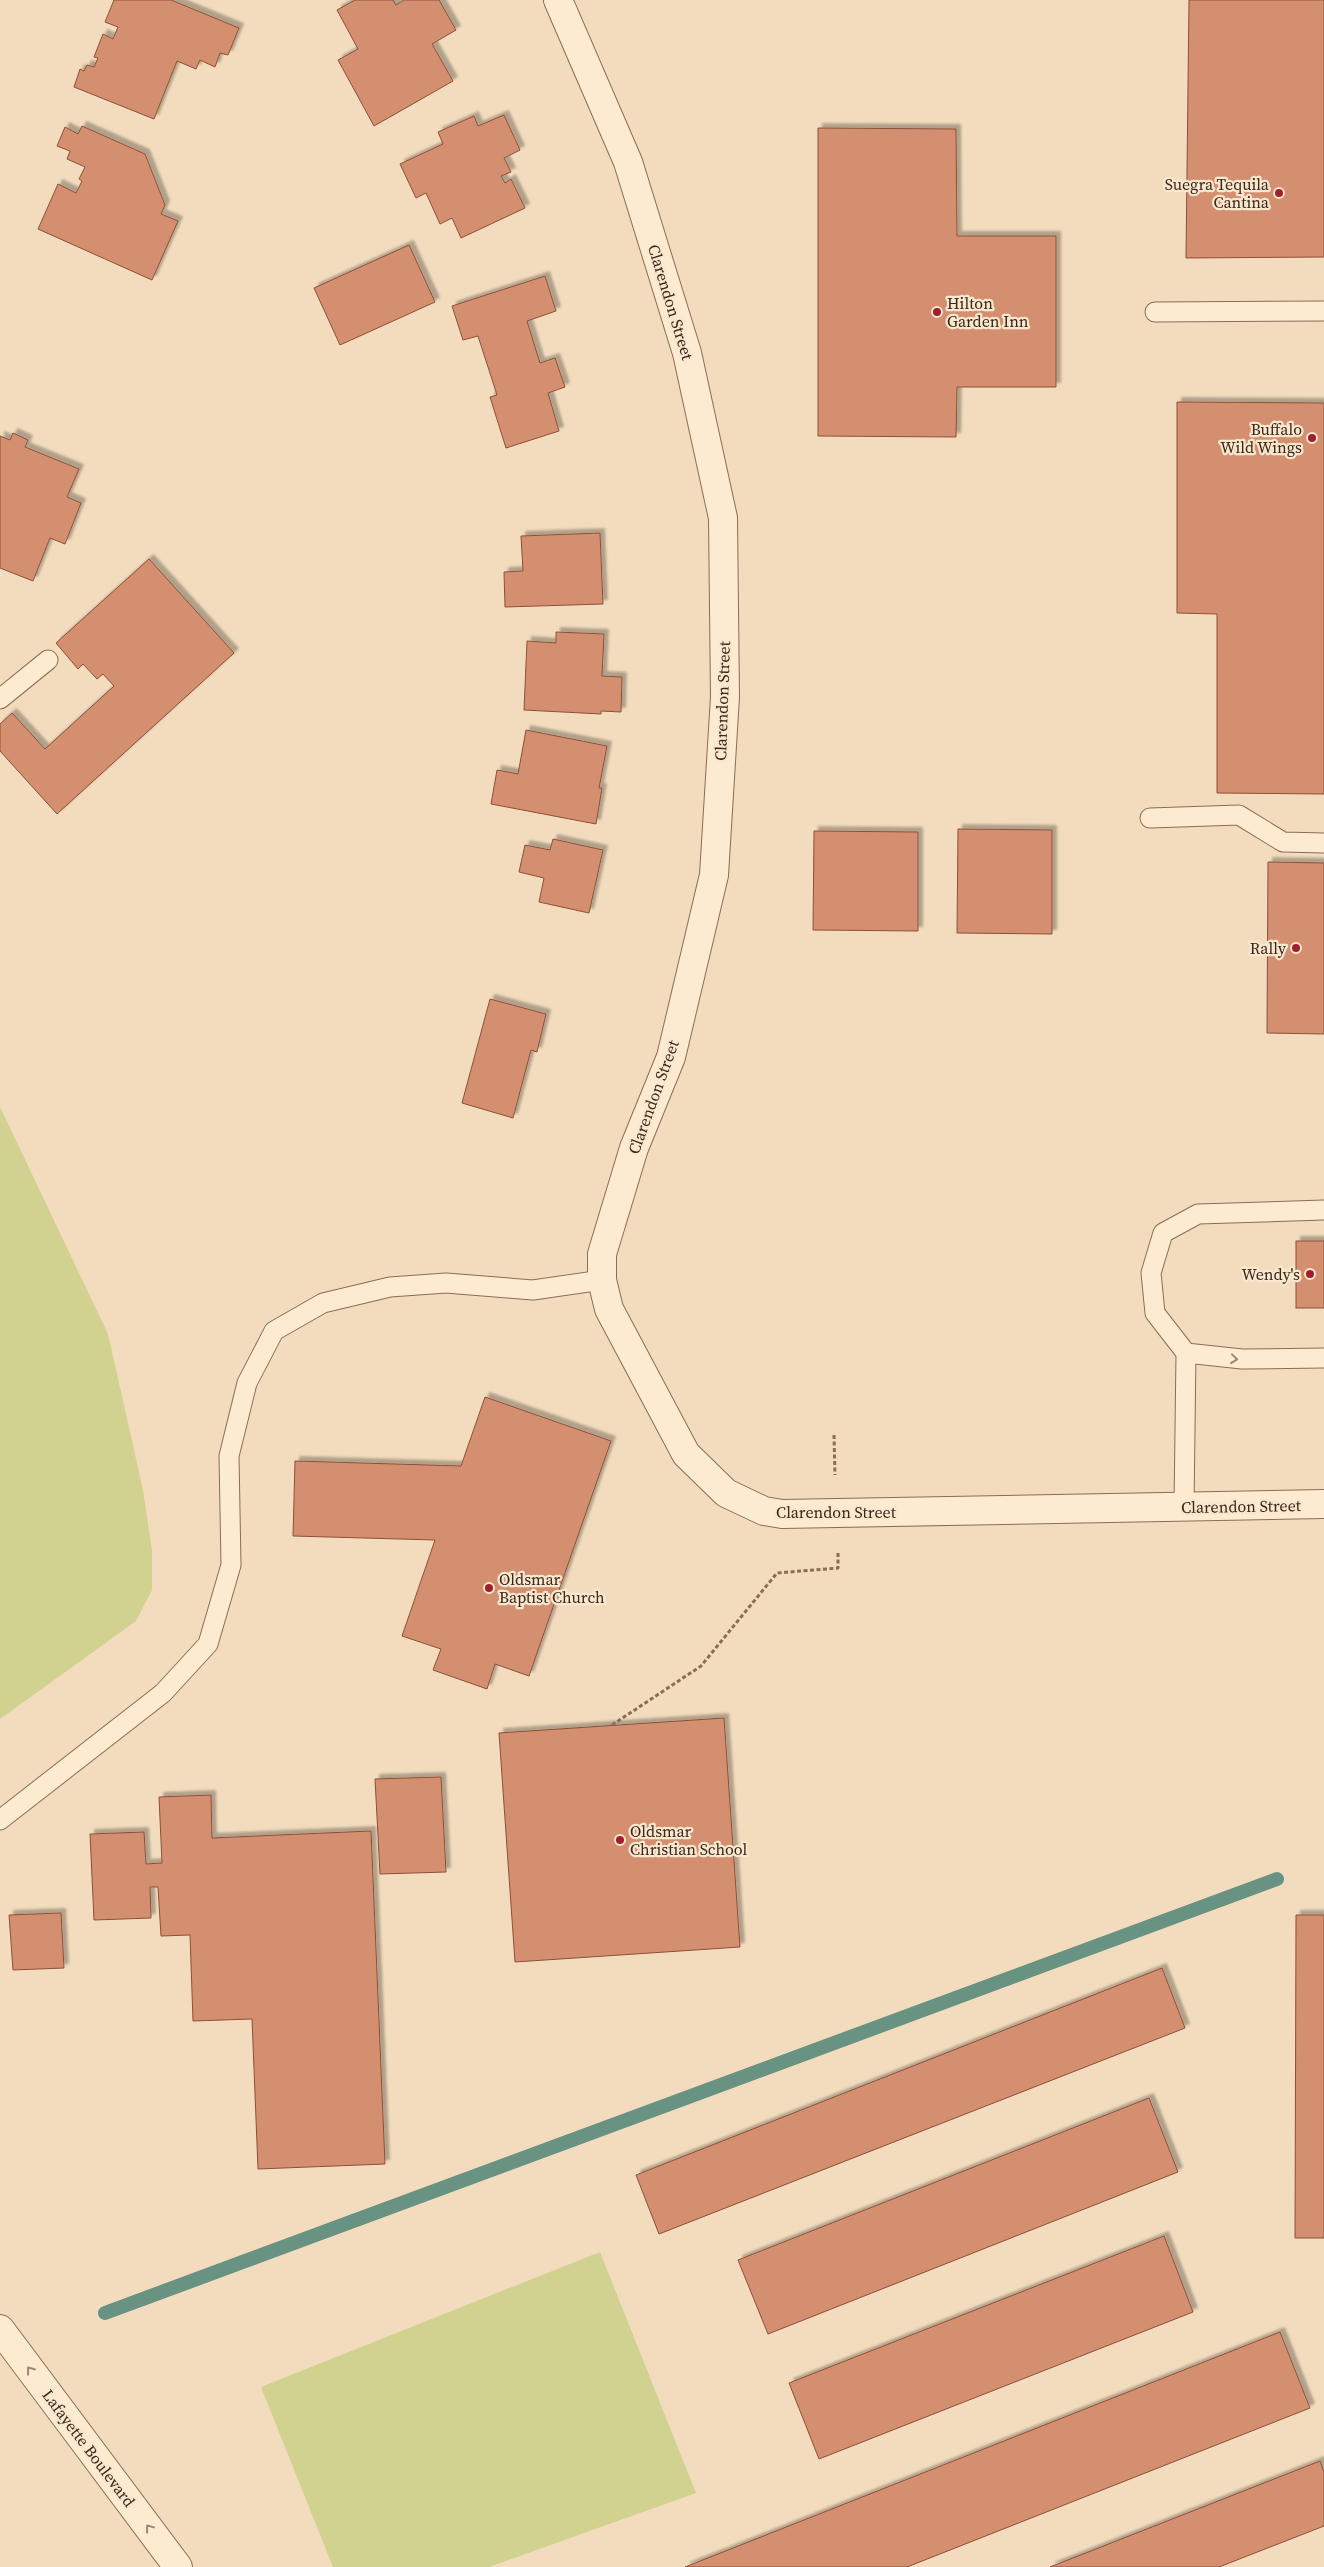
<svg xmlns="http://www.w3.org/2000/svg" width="1324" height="2567" font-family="'Source Serif 4',serif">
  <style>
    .green { fill: #d1d190 }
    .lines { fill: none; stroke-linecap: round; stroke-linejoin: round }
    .stream { stroke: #689282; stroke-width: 14 }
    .building { fill: #d48e6f; stroke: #8d5038; filter: url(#shadow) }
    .lane-casing { stroke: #8c6c54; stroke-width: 21 }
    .street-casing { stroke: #8c6c54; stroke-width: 30 }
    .path { stroke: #8c6c54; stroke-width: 3; stroke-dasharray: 4 2.5; stroke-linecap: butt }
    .lane { stroke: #fcead1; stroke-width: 19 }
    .street { stroke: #fcead1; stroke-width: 28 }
    .oneway { stroke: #9b8876 }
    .poi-dot { fill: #a11e2e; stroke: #f9e7ce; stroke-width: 2 }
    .labels { text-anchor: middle; stroke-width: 4.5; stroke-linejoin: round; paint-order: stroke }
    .poi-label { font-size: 16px; fill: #3a261b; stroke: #f9e7ce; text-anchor: end }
    .street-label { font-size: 16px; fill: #3a261b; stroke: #f9e7ce }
  </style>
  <defs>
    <filter id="shadow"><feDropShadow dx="4.5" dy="-4.5" stdDeviation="1" flood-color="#0004"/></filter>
  </defs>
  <rect width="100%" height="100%" fill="#f2dcbd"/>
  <!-- green -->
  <g class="green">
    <polygon points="0,1107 108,1334 143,1490 152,1551 152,1590 136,1621 0,1719"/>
    <polygon points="600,2252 696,2493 489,2567 333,2567 261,2387"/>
  </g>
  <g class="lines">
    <!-- stream -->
    <polyline class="stream" points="105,2313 1277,1879"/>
  </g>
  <!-- building -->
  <g class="building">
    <polygon points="114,0 171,0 239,28 228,55 220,53 215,67 200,60 196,69 177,61 154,119 74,87 80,69 84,71 87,65 94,67 98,58 94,57 103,34 113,39 118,27 105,22"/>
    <polygon points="355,0 393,0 396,5 404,0 439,0 456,30 432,44 453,81 374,126 338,60 358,49 337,10"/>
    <polygon points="1189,0 1324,0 1324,257 1186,258"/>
    <polygon points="504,115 520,150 504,158 511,172 501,176 505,183 511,179 525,208 461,238 452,218 440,224 426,193 416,198 400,164 443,144 438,132 474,116 478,126"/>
    <polygon points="82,126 145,154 165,205 161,214 178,221 152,280 38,229 58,184 76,193 82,181 79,179 85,167 67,159 70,151 57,146 65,127 78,134"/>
    <polygon points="818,128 956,129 957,236 1056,236 1056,387 957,387 956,437 818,436"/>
    <polygon points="409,245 435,302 340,345 314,288"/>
    <polygon points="545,276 556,311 527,321 540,363 555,358 565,387 548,393 559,431 506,448 490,397 497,395 478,336 463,340 452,306"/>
    <polygon points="1177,402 1324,403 1324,794 1217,793 1217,614 1177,613"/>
    <polygon points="13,433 28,440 25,447 79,469 67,497 81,503 65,544 50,538 33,581 0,568 0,436 10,440"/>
    <polygon points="600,533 603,604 505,607 504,572 523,571 521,536"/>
    <polygon points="149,559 234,653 57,814 0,751 0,724 12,713 45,749 114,686 103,674 97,679 83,664 78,669 56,643"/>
    <polygon points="556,632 604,634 602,676 622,677 621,712 601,711 601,714 524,710 527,641 556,643"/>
    <polygon points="526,730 607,746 599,788 602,788 596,824 491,804 497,770 518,774"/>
    <polygon points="958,829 1052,830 1052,934 957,933"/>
    <polygon points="814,831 918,832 918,931 813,930"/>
    <polygon points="553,839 603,850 589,913 539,902 544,878 519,872 525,845 550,850"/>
    <polygon points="1268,862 1324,863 1324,1034 1267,1033"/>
    <polygon points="490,999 546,1014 537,1052 531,1050 513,1118 462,1103"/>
    <rect x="1296" y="1241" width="28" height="67"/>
    <polygon points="485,1397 611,1441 529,1676 495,1664 487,1689 433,1670 441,1649 402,1636 435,1540 293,1536 295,1461 461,1466"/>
    <polygon points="724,1718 740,1947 515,1962 499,1733"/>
    <polygon points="441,1777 446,1872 380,1874 375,1779"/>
    <polygon points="211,1795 212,1838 371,1831 385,2164 258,2169 252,2019 193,2021 190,1935 161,1936 158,1887 150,1887 151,1918 94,1920 90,1834 144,1832 146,1864 162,1863 159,1797"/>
    <polygon points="61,1913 64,1968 13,1970 9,1915"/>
    <polygon points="1296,1915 1324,1915 1324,2238 1295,2238"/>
    <polygon points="1162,1968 1185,2028 659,2234 636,2175"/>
    <polygon points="1149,2098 1178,2172 768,2334 738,2260"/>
    <polygon points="1164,2236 1193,2312 819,2459 789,2383"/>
    <polygon points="1280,2332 1310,2408 907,2567 685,2567"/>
    <polygon points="1320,2461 1324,2472 1324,2526 1219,2567 1050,2567"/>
  </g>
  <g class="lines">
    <!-- lane casing -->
    <g class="lane-casing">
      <g id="lane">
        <polyline points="1155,312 1324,311"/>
        <polyline points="0,699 48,660"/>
        <polyline points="1150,818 1239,815 1283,842 1324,843"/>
        <polyline points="1186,1353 1242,1359 1324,1358"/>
        <polyline points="1184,1507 1186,1353 1155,1313 1151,1273 1163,1233 1198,1214 1324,1210"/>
        <polyline points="0,1820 163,1693 208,1644 231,1565 229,1456 247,1383 274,1331 323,1303 390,1287 446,1283 533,1290 602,1280"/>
      </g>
    </g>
    <!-- street casing -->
    <g class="street-casing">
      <g id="street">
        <polyline points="558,0 628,162 687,353 723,518 725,697 714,875 671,1057 634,1148 602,1254 602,1280 609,1309 686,1454 726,1493 764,1511 782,1514 1324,1504"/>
        <polyline points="0,2329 178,2567"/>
      </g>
    </g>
    <!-- path -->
    <g class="path">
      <polyline points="834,1435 835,1475"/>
      <polyline points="612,1725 701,1666 777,1573 838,1568 838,1551"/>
    </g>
    <!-- lane -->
    <use href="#lane" class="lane"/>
    <!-- street -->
    <use href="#street" class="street"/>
  </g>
  <!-- one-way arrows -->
  <defs><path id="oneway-chevron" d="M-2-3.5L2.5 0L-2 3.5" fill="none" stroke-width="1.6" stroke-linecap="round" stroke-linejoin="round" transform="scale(1.25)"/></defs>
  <g class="oneway">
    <use href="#oneway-chevron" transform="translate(1234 1359) rotate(6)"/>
    <use href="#oneway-chevron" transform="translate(30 2370) rotate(-127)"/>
    <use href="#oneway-chevron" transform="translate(149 2528) rotate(-127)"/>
  </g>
  <!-- markers -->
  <g class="poi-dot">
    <circle cx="1279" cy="193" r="5"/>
    <circle cx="937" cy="312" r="5"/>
    <circle cx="1312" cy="438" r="5"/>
    <circle cx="1296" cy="948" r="5"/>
    <circle cx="1310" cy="1274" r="5"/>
    <circle cx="489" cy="1588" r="5"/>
    <circle cx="620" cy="1840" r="5"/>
  </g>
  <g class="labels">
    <!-- poi labels -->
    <g class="poi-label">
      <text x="1269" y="190">Suegra Tequila<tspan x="1269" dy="18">Cantina</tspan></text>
      <text x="947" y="309" text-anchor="start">Hilton<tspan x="947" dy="18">Garden Inn</tspan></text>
      <text x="1302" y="435">Buffalo<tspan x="1302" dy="18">Wild Wings</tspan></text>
      <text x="1286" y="954">Rally</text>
      <text x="1300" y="1280">Wendy's</text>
      <text x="499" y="1585" text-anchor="start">Oldsmar<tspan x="499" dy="18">Baptist Church</tspan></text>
      <text x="630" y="1837" text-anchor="start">Oldsmar<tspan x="630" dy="18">Christian School</tspan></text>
    </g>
    <!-- street labels -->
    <g class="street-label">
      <text transform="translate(671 302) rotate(73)" y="6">Clarendon Street</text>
      <text transform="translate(722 701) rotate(-88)" y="6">Clarendon Street</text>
      <text transform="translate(653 1097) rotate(-70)" y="6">Clarendon Street</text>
      <text transform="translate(1241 1506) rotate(-1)" y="6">Clarendon Street</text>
      <text x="836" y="1518">Clarendon Street</text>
      <text transform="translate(89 2448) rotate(53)" y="6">Lafayette Boulevard</text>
    </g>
  </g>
</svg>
